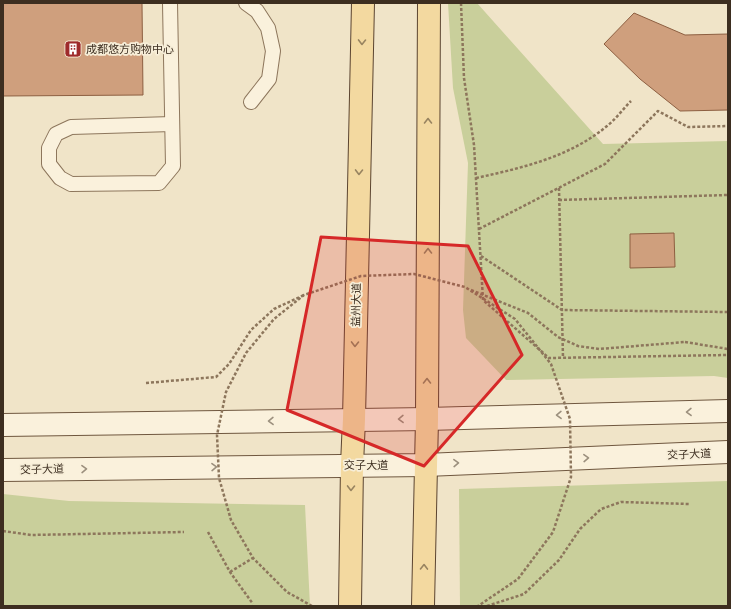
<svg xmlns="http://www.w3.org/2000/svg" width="731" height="609" font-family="'PT Serif','Noto Sans SC',serif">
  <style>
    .green { fill: #c9cf9b }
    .building { fill: #cf9f7d; stroke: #8d5f41 }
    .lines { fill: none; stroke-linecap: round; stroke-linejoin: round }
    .service-casing { stroke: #8d765c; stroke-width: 16 }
    .secondary-casing { stroke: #6f573f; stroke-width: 24 }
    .primary-casing { stroke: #5b4430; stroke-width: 24 }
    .path { stroke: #8d765c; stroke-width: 2.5; stroke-dasharray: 3 2; stroke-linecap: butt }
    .service { stroke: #faf1dc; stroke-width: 14 }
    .secondary { stroke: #faf1dc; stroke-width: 22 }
    .primary { stroke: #f3d9a0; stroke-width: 22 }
    .path-bridge { stroke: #8d765c; stroke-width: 2.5; stroke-dasharray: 3 2; stroke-linecap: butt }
    .oneway { stroke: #988460 }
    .oneway2 { stroke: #9c907e }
    .marked { fill: #d62828; fill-opacity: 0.2; stroke: #d62828; stroke-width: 3; stroke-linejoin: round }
    .labels { text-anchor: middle; stroke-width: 3.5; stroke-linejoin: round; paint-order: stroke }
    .poi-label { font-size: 11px; fill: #3d2e20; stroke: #f7eed8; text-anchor: start }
    .street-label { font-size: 11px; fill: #3d2e20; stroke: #f7eed8 }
  </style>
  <rect width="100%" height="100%" fill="#f0e4c8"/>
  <!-- green -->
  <g class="green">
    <polygon points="448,3 477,3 603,144 728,141 728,378 714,376 506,380 466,338 463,310 468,163 453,88"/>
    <polygon points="728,481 728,606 460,606 459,489"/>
    <polygon points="3,494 69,501 305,505 310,606 3,606"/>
  </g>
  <!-- building -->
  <g class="building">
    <polygon points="3,3 142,3 143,95 3,96"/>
    <polygon points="634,13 685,35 728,34 728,110 680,111 640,79 604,44"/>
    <polygon points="674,233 675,267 630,268 630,234"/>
  </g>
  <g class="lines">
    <!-- service casing -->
    <g class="service-casing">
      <g id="service">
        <polyline points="170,3 173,166 159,183 71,184 60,178 49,164 49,148 56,134 71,127 172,124"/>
        <polyline points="246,3 257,11 268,28 273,51 269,79 251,102"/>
      </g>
    </g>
    <!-- secondary casing -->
    <g class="secondary-casing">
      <g id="secondary">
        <polyline points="3,425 427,419 728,411"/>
        <polyline points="3,470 426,465 728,452"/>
      </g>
    </g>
    <!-- primary casing -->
    <g class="primary-casing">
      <g id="primary">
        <polyline points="350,606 352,465 354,419 363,3"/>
        <polyline points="423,606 427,419 429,3"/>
      </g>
    </g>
    <!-- path -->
    <g class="path">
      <polyline points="461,3 464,78 474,145 483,300 549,358 728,355"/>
      <path d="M476 178C522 168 570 157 607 126 616 119 623 109 631 101"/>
      <polyline points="559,188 563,358"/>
      <polyline points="559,200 728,195"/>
      <polyline points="479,229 605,164 658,111 688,127 728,126"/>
      <polyline points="481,256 562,310 728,312"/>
      <polyline points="685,342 728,349"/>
      <polyline points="146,383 216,377 229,364 251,330 274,309 304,295"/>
      <polyline points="3,531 31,535 184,532"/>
      <polyline points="208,532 230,572 253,604"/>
      <polyline points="230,572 253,558"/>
      <polyline points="487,606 524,594 559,560 580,529 601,509 621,502 689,504"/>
    </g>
    <!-- service -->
    <use href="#service" class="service"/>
    <!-- secondary -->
    <use href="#secondary" class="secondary"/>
    <!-- primary -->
    <use href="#primary" class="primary"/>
    <!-- path-bridge -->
    <g class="path-bridge">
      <polyline points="471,290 528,313 558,337 578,346 599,349 685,342"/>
      <polyline points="312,606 287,592 253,558 231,520 219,478 217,435 226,392 246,353 274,319 304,295 361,276 414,274 465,287 515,319 551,364 570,419 571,477 553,532 518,579 478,606"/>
    </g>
  </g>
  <!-- one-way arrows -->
  <defs><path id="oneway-chevron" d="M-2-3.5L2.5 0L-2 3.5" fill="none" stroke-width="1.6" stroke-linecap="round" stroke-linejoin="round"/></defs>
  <g class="oneway">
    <use href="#oneway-chevron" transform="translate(362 42) rotate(91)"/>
    <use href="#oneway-chevron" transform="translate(428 121) rotate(-90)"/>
    <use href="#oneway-chevron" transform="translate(359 172) rotate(91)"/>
    <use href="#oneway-chevron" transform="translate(428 251) rotate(-90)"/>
    <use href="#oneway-chevron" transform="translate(355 344) rotate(91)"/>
    <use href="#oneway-chevron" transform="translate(427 381) rotate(-90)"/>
    <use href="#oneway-chevron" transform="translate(351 488) rotate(91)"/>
    <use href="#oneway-chevron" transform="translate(424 567) rotate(-89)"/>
  </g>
  <g class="oneway2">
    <use href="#oneway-chevron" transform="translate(689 412) rotate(179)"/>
    <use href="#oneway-chevron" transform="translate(559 415) rotate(179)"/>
    <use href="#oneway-chevron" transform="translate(401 419) rotate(179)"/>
    <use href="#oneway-chevron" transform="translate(271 421) rotate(179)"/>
    <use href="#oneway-chevron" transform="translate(586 458) rotate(-2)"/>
    <use href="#oneway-chevron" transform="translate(456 463) rotate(-2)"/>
    <use href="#oneway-chevron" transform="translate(214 467) rotate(-1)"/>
    <use href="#oneway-chevron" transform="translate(84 469) rotate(-1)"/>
  </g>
  <!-- marked area -->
  <path class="marked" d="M321 237 468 246 522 355 424 466 287 410Z"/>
  <!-- icons -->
  <defs>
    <g id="building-square" transform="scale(0.9)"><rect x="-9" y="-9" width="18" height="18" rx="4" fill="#9e2a2b" stroke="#f7eed8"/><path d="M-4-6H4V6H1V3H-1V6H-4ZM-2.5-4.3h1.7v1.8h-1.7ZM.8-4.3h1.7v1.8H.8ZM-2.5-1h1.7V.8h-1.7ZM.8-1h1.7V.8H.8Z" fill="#fff"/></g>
  </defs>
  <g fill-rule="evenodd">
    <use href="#building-square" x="73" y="49"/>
  </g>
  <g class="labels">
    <!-- poi labels -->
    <g class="poi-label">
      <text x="86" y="53">成都悠方购物中心</text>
    </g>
    <!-- street labels -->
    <g class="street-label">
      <text transform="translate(356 305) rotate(-89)" y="4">益州大道</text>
      <text transform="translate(689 454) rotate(-2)" y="4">交子大道</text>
      <text x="366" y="469">交子大道</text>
      <text transform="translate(42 469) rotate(-1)" y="4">交子大道</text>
    </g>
  </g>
  <!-- border -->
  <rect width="731" height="609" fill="none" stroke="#3d2e20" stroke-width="8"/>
</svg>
